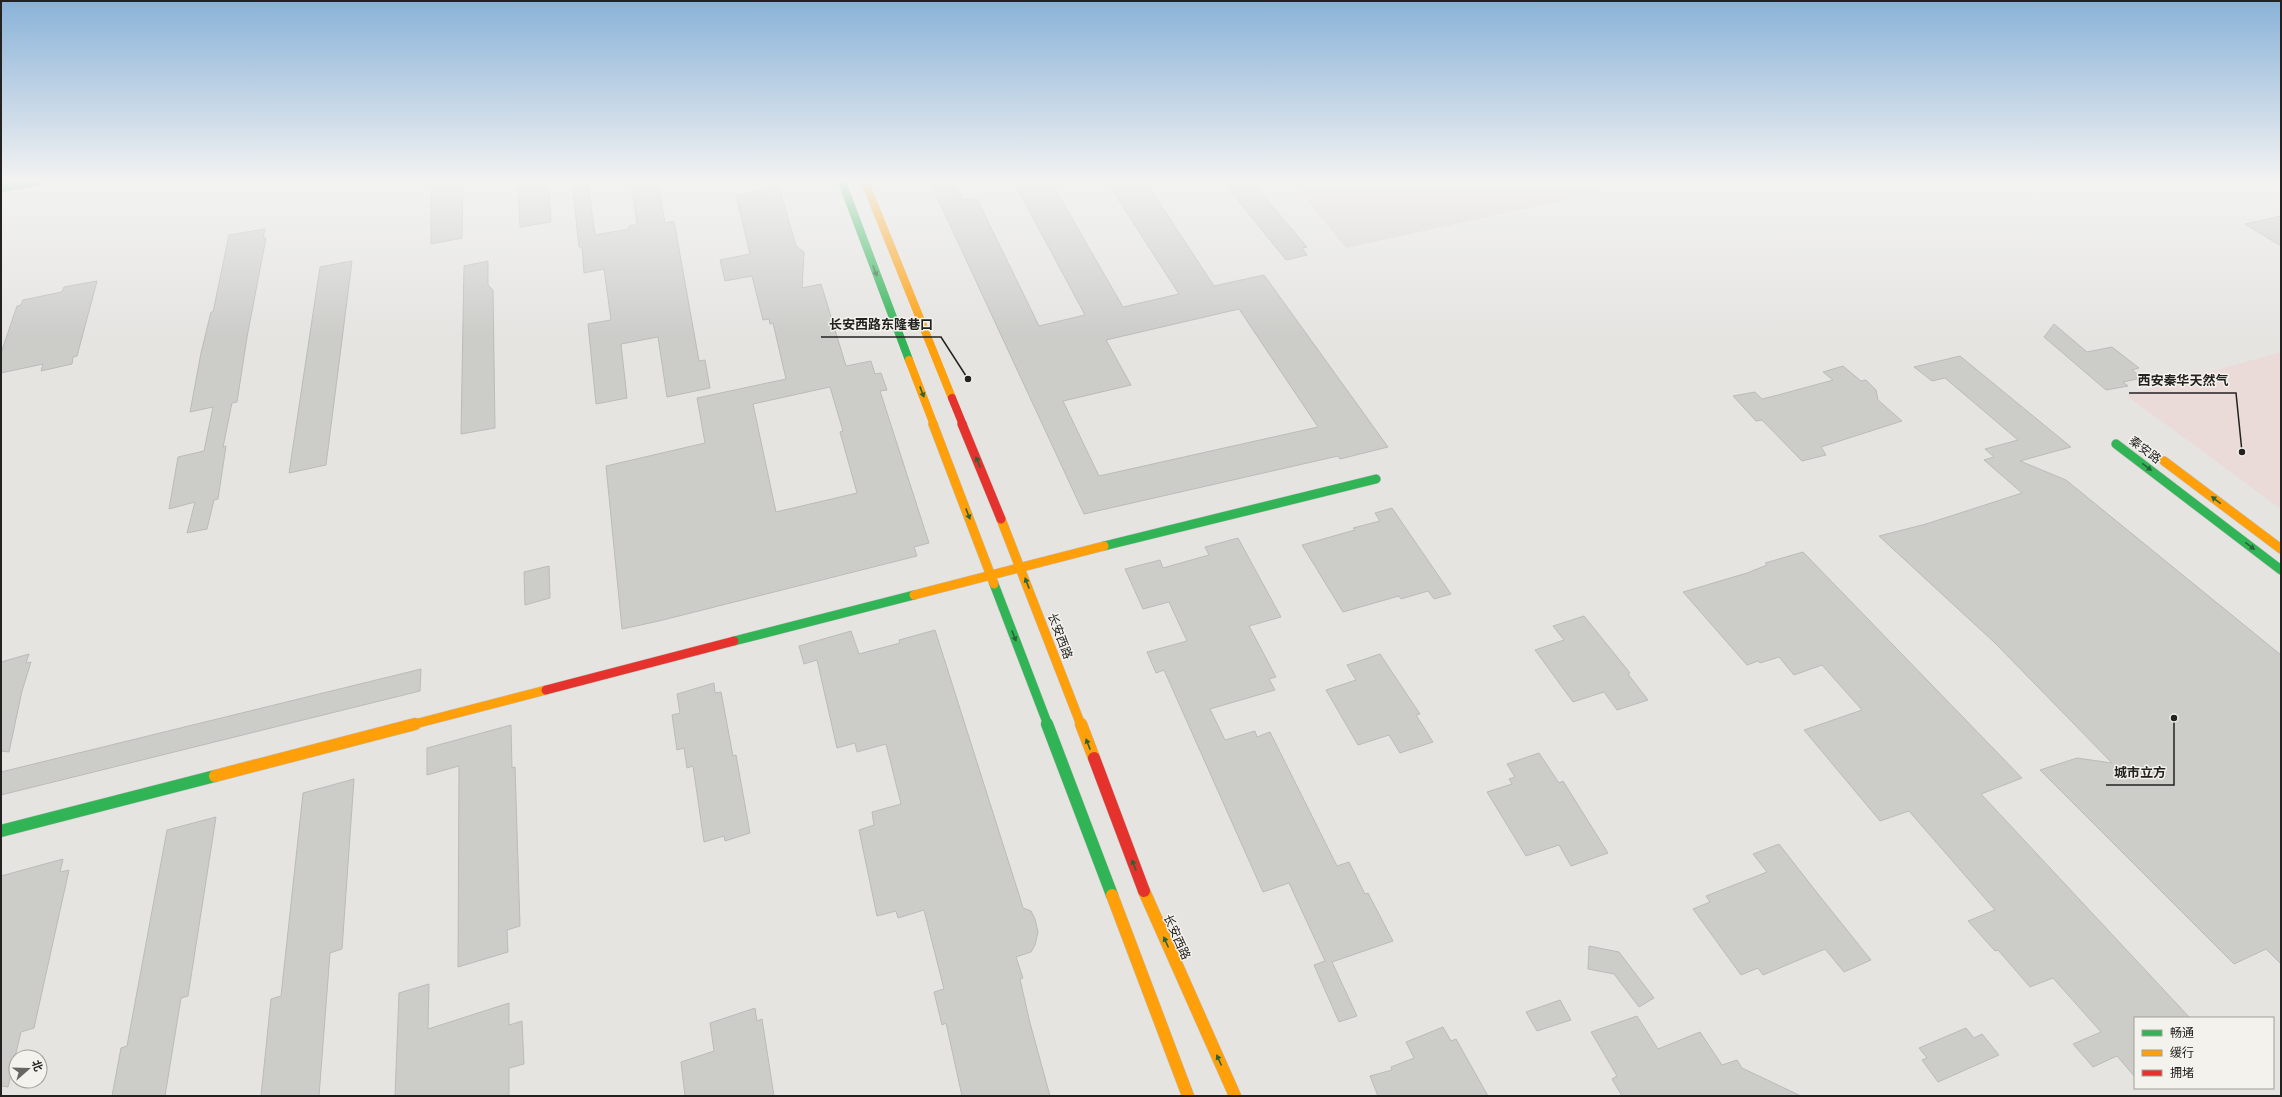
<svg xmlns="http://www.w3.org/2000/svg" width="2282" height="1097" font-family="Roboto,'Noto Sans SC',sans-serif">
  <style>
    .industrial { fill: #eadbd9 }
    .built { fill: #dad6d0 }
    .building { fill: #ccccc9; stroke: #bcbbb9; fill-rule: evenodd }
    .lines { fill: none; stroke-linecap: round; stroke-linejoin: round }
    .fast-far2-casing { stroke: #c1c0be; stroke-width: 8 }
    .fast-far1-casing { stroke: #c1c0be; stroke-width: 10 }
    .fast-casing { stroke: #c1c0be; stroke-width: 13 }
    .slow-far2-casing { stroke: #c1c0be; stroke-width: 8 }
    .slow-far1-casing { stroke: #c1c0be; stroke-width: 10 }
    .slow-casing { stroke: #c1c0be; stroke-width: 13 }
    .jam-far2-casing { stroke: #c1c0be; stroke-width: 8 }
    .jam-far1-casing { stroke: #c1c0be; stroke-width: 10 }
    .jam-casing { stroke: #c1c0be; stroke-width: 13 }
    .fast-far2 { stroke: #30b455; stroke-width: 8 }
    .fast-far1 { stroke: #30b455; stroke-width: 9 }
    .fast { stroke: #30b455; stroke-width: 12 }
    .slow-far2 { stroke: #ff9f0a; stroke-width: 8 }
    .slow-far1 { stroke: #ff9f0a; stroke-width: 9 }
    .slow { stroke: #ff9f0a; stroke-width: 12 }
    .jam-far2 { stroke: #e5322d; stroke-width: 8 }
    .jam-far1 { stroke: #e5322d; stroke-width: 9 }
    .jam { stroke: #e5322d; stroke-width: 12 }
    .oneway { fill: #296438 }
    .labels { text-anchor: middle; stroke-width: 3; stroke-linejoin: round; paint-order: stroke }
    .street-label { font-size: 12px; fill: #232220; stroke: #f4f2ec }
    .leader { fill: none; stroke: #232220; stroke-width: 1.5 }
    .callout-dot { fill: #232220; stroke: #f4f2ec; stroke-width: 1.5 }
    .callout-label { font-size: 13px; text-anchor: middle; font-weight: bold; fill: #232220; stroke: #f4f2ec; stroke-width: 3; stroke-linejoin: round; paint-order: stroke }
  </style>
  <rect width="100%" height="100%" fill="#e5e4e1"/>
  <!-- industrial -->
  <polygon class="industrial" points="2281,352 2281,509 2126,395"/>
  <!-- built -->
  <polygon class="built" points="1292,182 1566,182 1569,185 1582,182 1597,193 1346,248"/>
  <!-- building -->
  <g class="building">
    <polygon points="437,182 463,182 462,238 431,244 431,195 433,185 437,185"/>
    <polygon points="518,182 548,182 551,222 520,227"/>
    <polygon points="572,182 588,182 595,235 629,229 629,226 637,224 631,182 658,182 665,223 674,221 699,361 705,360 710,388 667,397 658,337 621,344 627,398 596,404 588,324 611,320 604,269 584,273 582,247 579,247"/>
    <path d="M930 182H954L963 200 977 199 1039 326 1085 315 1017 188 1021 187 1019 182H1051L1123 307 1179 294 1107 182H1140L1142 185 1147 184 1214 286 1264 275 1388 447 1340 459 1338 456 1084 514ZM1239 309 1318 427 1099 476 1063 401 1131 385 1106 340Z"/>
    <polygon points="1223,182 1252,182 1307,247 1302,248 1307,255 1286,260"/>
    <path d="M779 187 796 246 804 252 802 288 821 284 846 366 871 361 875 374 881 373 887 390 880 391 929 543 914 547 917 556 659 621 622 629 606 466 705 443 697 398 786 379 773 323 770 324 769 319 763 320 752 276 725 281 720 260 750 254 736 195ZM830 387 843 431 840 432 857 493 776 512 753 404Z"/>
    <polygon points="2281,216 2281,246 2245,224"/>
    <polygon points="265,229 263,238 266,238 247,337 237,402 232,403 223,447 226,446 218,499 214,500 207,529 187,533 195,502 169,509 178,457 204,451 213,407 190,412 201,353 211,312 213,312 229,235"/>
    <polygon points="352,261 326,465 289,473 320,267"/>
    <polygon points="488,261 488,285 493,290 495,428 461,434 464,266"/>
    <polygon points="97,281 77,356 73,357 72,364 41,371 43,364 1,373 1,353 17,306 21,305 23,300 62,292 64,287"/>
    <polygon points="2054,324 2087,352 2112,347 2139,368 2132,370 2142,378 2123,382 2128,386 2106,390 2044,337"/>
    <polygon points="1960,356 2071,447 2020,461 2066,480 2281,655 2281,964 2266,949 2234,964 2040,770 2077,758 2112,763 1995,643 1879,536 1926,524 2022,493 1984,460 1994,457 1985,449 2018,440 1945,378 1932,381 1914,367"/>
    <polygon points="1843,366 1861,381 1866,380 1876,390 1878,400 1902,421 1821,447 1826,455 1802,461 1762,420 1756,421 1733,396 1755,392 1762,399 1778,395 1833,380 1823,372"/>
    <polygon points="1392,508 1451,594 1434,599 1428,591 1401,599 1399,596 1343,612 1302,545 1355,530 1353,528 1380,521 1375,513"/>
    <polygon points="1238,538 1281,617 1249,626 1276,677 1269,679 1275,690 1210,709 1225,740 1255,731 1257,737 1270,732 1337,866 1349,862 1365,894 1368,893 1393,941 1332,962 1357,1016 1339,1022 1314,965 1325,961 1289,883 1263,892 1164,670 1156,673 1147,652 1187,641 1169,602 1143,609 1125,569 1160,560 1163,568 1209,555 1205,547"/>
    <polygon points="1803,552 2022,778 1981,794 2190,1018 2135,1018 2135,1077 2117,1056 2093,1067 2073,1044 2101,1032 2053,978 2030,987 1998,950 1995,951 1968,921 1995,910 1909,811 1880,821 1804,730 1862,710 1822,665 1794,675 1779,657 1760,663 1758,661 1747,665 1683,592 1747,573 1767,565 1765,563"/>
    <polygon points="549,566 550,598 525,605 524,572"/>
    <polygon points="1584,616 1630,673 1628,674 1648,700 1617,710 1604,692 1573,702 1535,650 1564,640 1553,626"/>
    <polygon points="935,630 1021,901 1023,908 1031,911 1035,919 1038,932 1035,945 1031,952 1016,957 1023,978 1020,979 1030,1023 1050,1096 962,1096 946,1023 942,1025 934,992 944,989 924,910 898,918 896,911 877,916 859,830 874,825 872,812 901,804 886,744 857,752 855,743 837,748 817,660 804,664 799,646 851,631 859,654 900,643 899,640"/>
    <polygon points="29,654 26,663 31,662 22,691 9,752 1,751 1,662"/>
    <polygon points="1380,654 1420,714 1416,715 1433,742 1400,753 1389,735 1358,745 1326,690 1356,680 1347,665"/>
    <polygon points="421,669 420,691 1,795 1,772"/>
    <polygon points="714,683 715,693 721,692 733,756 736,755 750,833 725,841 724,836 704,842 693,766 687,768 684,748 677,750 672,715 680,713 677,694"/>
    <polygon points="511,725 512,768 515,767 520,926 507,930 508,952 458,967 459,766 427,775 427,748"/>
    <polygon points="1539,753 1559,783 1563,781 1608,853 1571,866 1559,845 1526,856 1487,792 1512,784 1509,779 1515,777 1507,764"/>
    <polygon points="354,779 342,949 330,953 319,1096 261,1096 271,999 281,996 303,793"/>
    <polygon points="216,817 188,996 181,998 165,1096 112,1096 121,1048 127,1046 167,830"/>
    <polygon points="1779,844 1818,894 1871,960 1844,972 1825,949 1763,975 1758,968 1741,975 1693,909 1710,902 1706,896 1767,872 1753,854"/>
    <polygon points="63,859 60,872 69,870 34,1028 21,1032 8,1087 1,1086 1,876"/>
    <polygon points="1589,946 1619,952 1654,998 1639,1007 1614,974 1588,969"/>
    <polygon points="429,984 428,1029 509,1003 509,1025 522,1021 524,1064 509,1068 509,1096 395,1096 399,993"/>
    <polygon points="1560,1000 1571,1020 1537,1031 1526,1012"/>
    <polygon points="755,1008 757,1021 762,1019 774,1096 685,1096 681,1062 714,1051 710,1023"/>
    <polygon points="1637,1016 1658,1049 1700,1032 1722,1065 1737,1060 1742,1068 1801,1096 1622,1096 1612,1079 1617,1076 1591,1032"/>
    <polygon points="1443,1027 1451,1041 1456,1039 1488,1096 1378,1096 1370,1076 1392,1070 1391,1067 1414,1058 1406,1042"/>
    <polygon points="1966,1028 1974,1038 1982,1034 1999,1055 1938,1082 1922,1060 1927,1058 1919,1048"/>
  </g>
  <g class="lines">
    <!-- fast-far2 casing -->
    <g class="fast-far2-casing">
      <g id="fast-far2">
        <polyline points="842,182 909,360"/>
        <polyline points="1,188 37,182"/>
      </g>
    </g>
    <!-- fast-far1 casing -->
    <g class="fast-far1-casing">
      <g id="fast-far1">
        <polyline points="2116,444 2281,570"/>
        <polyline points="1104,546 1376,479"/>
        <polyline points="994,584 1048,725"/>
        <polyline points="734,641 914,595"/>
      </g>
    </g>
    <!-- fast casing -->
    <g class="fast-casing">
      <g id="fast">
        <polyline points="1047,724 1112,895"/>
        <polyline points="1,831 215,776"/>
      </g>
    </g>
    <!-- slow-far2 casing -->
    <g class="slow-far2-casing">
      <g id="slow-far2">
        <polyline points="865,182 952,398"/>
        <polyline points="909,360 934,425"/>
      </g>
    </g>
    <!-- slow-far1 casing -->
    <g class="slow-far1-casing">
      <g id="slow-far1">
        <polyline points="933,424 994,584"/>
        <polyline points="2164,461 2281,549"/>
        <polyline points="1001,519 1081,725"/>
        <polyline points="914,595 1104,546"/>
        <polyline points="411,725 546,690"/>
      </g>
    </g>
    <!-- slow casing -->
    <g class="slow-casing">
      <g id="slow">
        <polyline points="1081,724 1094,758"/>
        <polyline points="215,776 415,724"/>
        <polyline points="1144,891 1235,1096"/>
        <polyline points="1112,895 1188,1096"/>
      </g>
    </g>
    <!-- jam-far2 casing -->
    <g class="jam-far2-casing">
      <polyline id="jam-far2" points="952,398 963,425"/>
    </g>
    <!-- jam-far1 casing -->
    <g class="jam-far1-casing">
      <g id="jam-far1">
        <polyline points="962,424 1001,519"/>
        <polyline points="546,690 734,641"/>
      </g>
    </g>
    <!-- jam casing -->
    <g class="jam-casing">
      <polyline id="jam" points="1094,758 1144,891"/>
    </g>
    <!-- fast-far2 -->
    <use href="#fast-far2" class="fast-far2"/>
    <!-- fast-far1 -->
    <use href="#fast-far1" class="fast-far1"/>
    <!-- fast -->
    <use href="#fast" class="fast"/>
    <!-- slow-far2 -->
    <use href="#slow-far2" class="slow-far2"/>
    <!-- slow-far1 -->
    <use href="#slow-far1" class="slow-far1"/>
    <!-- slow -->
    <use href="#slow" class="slow"/>
    <!-- jam-far2 -->
    <use href="#jam-far2" class="jam-far2"/>
    <!-- jam-far1 -->
    <use href="#jam-far1" class="jam-far1"/>
    <!-- jam -->
    <use href="#jam" class="jam"/>
  </g>
  <!-- one-way arrows -->
  <defs><path id="oneway-solid" d="M-6-.8H1V-3.2L6.5 0L1 3.2V.8H-6Z"/></defs>
  <g class="oneway">
    <use href="#oneway-solid" transform="translate(875 271) rotate(69)"/>
    <use href="#oneway-solid" transform="translate(922 392) rotate(69)"/>
    <use href="#oneway-solid" transform="translate(978 462) rotate(-112)"/>
    <use href="#oneway-solid" transform="translate(2147 467) rotate(37)"/>
    <use href="#oneway-solid" transform="translate(2216 500) rotate(-143)"/>
    <use href="#oneway-solid" transform="translate(968 514) rotate(69)"/>
    <use href="#oneway-solid" transform="translate(2250 546) rotate(37)"/>
    <use href="#oneway-solid" transform="translate(1027 583) rotate(-111)"/>
    <use href="#oneway-solid" transform="translate(1014 636) rotate(69)"/>
    <use href="#oneway-solid" transform="translate(1088 744) rotate(-111)"/>
    <use href="#oneway-solid" transform="translate(1134 865) rotate(-111)"/>
    <use href="#oneway-solid" transform="translate(1166 942) rotate(-114)"/>
    <use href="#oneway-solid" transform="translate(1219 1060) rotate(-114)"/>
  </g>
  <!-- sky -->
  <linearGradient id="sky" x2="0" y2="1"><stop stop-color="#89b2d8"/><stop offset="0.54" stop-color="#f3f3f2"/><stop offset="1" stop-color="#f3f3f2" stop-opacity="0"/></linearGradient>
  <rect width="2282" height="336" fill="url(#sky)"/>
  <g class="labels">
    <!-- street labels -->
    <g class="street-label">
      <text transform="translate(2145 450) rotate(37)" y="4">秦安路</text>
      <text transform="translate(1060 636) rotate(69)" y="4">长安西路</text>
      <text transform="translate(1177 937) rotate(66)" y="4">长安西路</text>
    </g>
  </g>
  <!-- callouts -->
  <path class="leader" d="M968 379L941 337H821M2242 452L2236 393H2129M2174 718L2174 785H2106"/>
  <g class="callout-dot">
    <circle cx="968" cy="379" r="4"/>
    <circle cx="2242" cy="452" r="4"/>
    <circle cx="2174" cy="718" r="4"/>
  </g>
  <g class="callout-label">
    <text x="881" y="329">长安西路东隆巷口</text>
    <text x="2183" y="385">西安秦华天然气</text>
    <text x="2140" y="777">城市立方</text>
  </g>
  <!-- border -->
  <rect width="2282" height="1097" fill="none" stroke="#232220" stroke-width="4"/>
  <!-- legend -->
  <rect x="2134" y="1017" width="140" height="72" fill="#f4f2ec" stroke="#a09f9a"/>
  <rect x="2142" y="1030" width="20" height="6" fill="#30b455" stroke="#a09f9a"/>
  <text x="2170" y="1037" font-size="12" fill="#232220">畅通</text>
  <rect x="2142" y="1050" width="20" height="6" fill="#ff9f0a" stroke="#a09f9a"/>
  <text x="2170" y="1057" font-size="12" fill="#232220">缓行</text>
  <rect x="2142" y="1070" width="20" height="6" fill="#e5322d" stroke="#a09f9a"/>
  <text x="2170" y="1077" font-size="12" fill="#232220">拥堵</text>
  <!-- north arrow -->
  <g transform="translate(28 1069) rotate(70)"><circle r="19" fill="#f4f2ec" stroke="#a09f9a"/>
  <path d="M0-3L7 15L0 10L-7 15Z" fill="#676664"/>
  <text y="-6" font-size="11" font-weight="bold" text-anchor="middle" fill="#232220">北</text>
  </g>
</svg>
